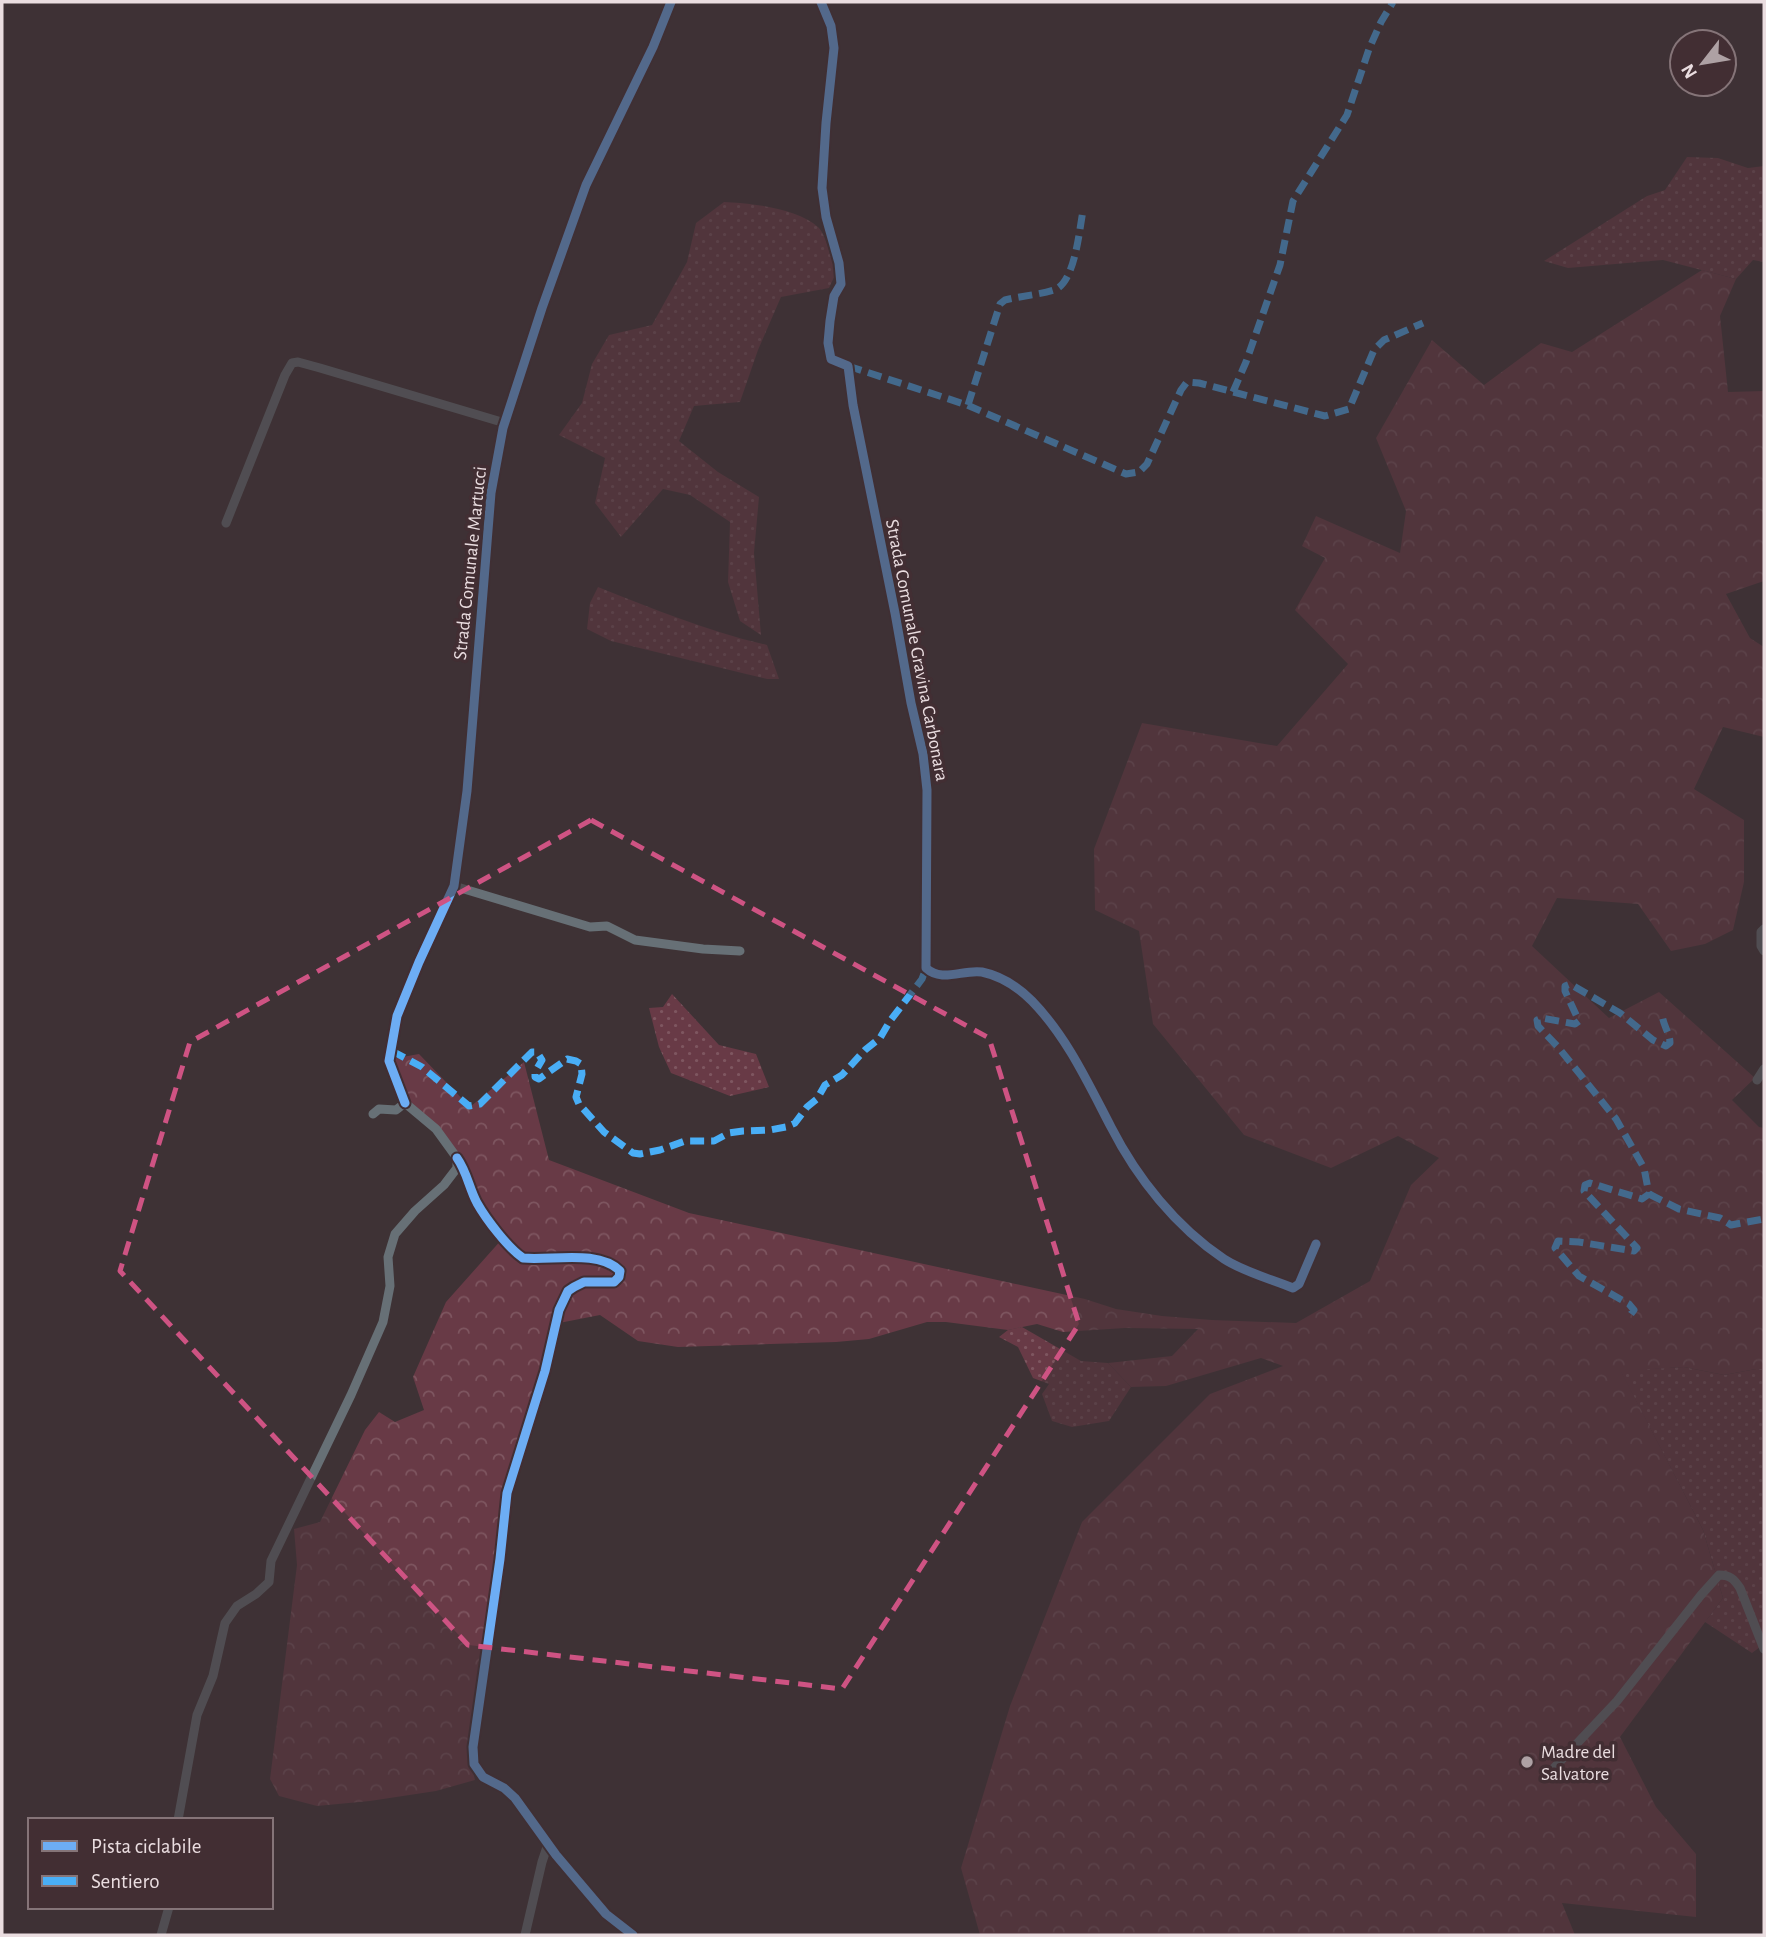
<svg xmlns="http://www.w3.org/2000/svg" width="1766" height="1937" font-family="'Alegreya Sans',sans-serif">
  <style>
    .grass { fill: url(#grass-dots) }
    .forest { fill: url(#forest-crowns) }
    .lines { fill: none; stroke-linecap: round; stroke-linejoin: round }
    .street { stroke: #677076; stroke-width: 9 }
    .quiet { stroke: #49aef6; stroke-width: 7; stroke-dasharray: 14 7; stroke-linecap: butt }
    .cycleway-casing { stroke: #422e33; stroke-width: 13 }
    .cycleway { stroke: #6dadf4; stroke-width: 9 }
    .marked { fill: none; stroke: #ce5383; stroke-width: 5; stroke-dasharray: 14 9; stroke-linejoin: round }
    .poi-dot { fill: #aea1a4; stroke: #422e33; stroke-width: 2.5 }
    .labels { text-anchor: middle; stroke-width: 7; stroke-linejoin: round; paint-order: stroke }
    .street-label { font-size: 19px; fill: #eadde0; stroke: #422e33 }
    .poi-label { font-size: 19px; fill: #eadde0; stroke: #422e33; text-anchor: start }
  </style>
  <defs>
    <pattern id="grass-dots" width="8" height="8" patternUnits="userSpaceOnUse" patternTransform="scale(1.75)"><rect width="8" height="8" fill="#683a46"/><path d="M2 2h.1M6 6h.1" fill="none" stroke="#7e5660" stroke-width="1.8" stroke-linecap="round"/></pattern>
    <pattern id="forest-crowns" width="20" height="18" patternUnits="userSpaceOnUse" patternTransform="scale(1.75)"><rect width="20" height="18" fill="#683a46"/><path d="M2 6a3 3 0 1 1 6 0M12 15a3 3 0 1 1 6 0" fill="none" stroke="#7e5660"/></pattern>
  </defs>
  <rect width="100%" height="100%" fill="#3e3235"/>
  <!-- grass -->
  <g class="grass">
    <polygon points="1687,157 1718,158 1748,168 1764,166 1764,262 1753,260 1736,279 1663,260 1568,268 1544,261 1647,196 1665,190"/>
    <path d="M724 202C750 203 798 208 818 227 826 234 832 262 836 273L829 288 781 297 758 350 740 402 694 406 679 441 718 472 759 497 754 553 761 635 740 621 728 582 730 522 690 495 663 489 621 537 595 503 605 458 559 435 582 403 592 364 609 335 652 325 687 262 696 223Z"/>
    <path d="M598 587C654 609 709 632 767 645L779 679H767L746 674 611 641 587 629 590 603Z"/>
    <polygon points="672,994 719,1045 756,1054 769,1087 730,1096 671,1073 659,1047 649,1008 663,1007"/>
    <polygon points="1022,1327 1081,1361 1108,1363 1131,1387 1109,1421 1072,1427 1052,1421 1042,1394 1049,1384 1033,1378 1018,1347 999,1337 1008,1330"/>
    <polygon points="1684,1367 1724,1375 1756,1369 1764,1369 1764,1644 1752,1653 1705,1622 1723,1598 1703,1530 1620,1370"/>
  </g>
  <!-- forest -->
  <polygon class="forest" points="1702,270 1736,279 1720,316 1728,392 1764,391 1764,581 1726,594 1750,638 1764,647 1764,737 1723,727 1694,789 1744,820 1744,882 1733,930 1705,944 1671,951 1638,904 1557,898 1532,946 1609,1018 1659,992 1755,1078 1732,1100 1759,1127 1764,1128 1764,1369 1756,1369 1724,1375 1684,1367 1621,1371 1703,1530 1723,1598 1620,1737 1656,1807 1696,1854 1696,1917 1562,1903 1575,1935 980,1935 961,1868 1010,1706 1082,1522 1210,1394 1283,1366 1261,1358 1166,1386 1131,1387 1108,1363 1172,1356 1198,1329 1125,1328 1063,1332 1037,1324 1008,1330 946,1322 927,1322 869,1339 836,1342 678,1347 638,1341 600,1315 554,1324 520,1441 498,1550 469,1752 475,1780 436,1791 370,1801 317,1806 279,1796 270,1779 297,1565 294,1529 320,1522 365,1430 379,1412 395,1422 424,1410 413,1377 446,1302 503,1238 477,1205 459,1164 433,1127 403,1101 386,1060 419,1054 470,1107 524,1062 549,1160 689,1213 1085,1299 1116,1309 1162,1316 1212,1320 1296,1323 1370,1281 1411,1185 1439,1158 1398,1136 1331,1168 1244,1135 1153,1024 1139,931 1095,910 1094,849 1142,723 1277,746 1348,664 1295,610 1325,558 1302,546 1316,516 1400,553 1406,511 1376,438 1432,340 1484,385 1541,343 1572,352"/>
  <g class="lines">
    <!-- street -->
    <g class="street">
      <path d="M821 2 831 26 834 48 826 123 822 188 826 217 839 263 841 284 834 296 830 321 828 343 831 359 848 366 853 405 895 613 911 703 923 754 927 790 926 968C942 983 963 969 982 972 1001 976 1019 988 1032 1001 1067 1037 1088 1083 1111 1127 1137 1178 1176 1227 1224 1259 1244 1272 1271 1279 1293 1288L1299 1284 1316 1244"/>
      <polyline points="226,523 285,375 292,363 298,362 320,368 505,423"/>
      <polyline points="454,886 590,927 607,926 635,940 703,949 740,951"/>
      <polyline points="1764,929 1761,932 1761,946 1764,951"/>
      <polyline points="1757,1080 1764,1069"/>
      <polyline points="405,1103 389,1061 397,1016 419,962 454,886 467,791 491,493 503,428 542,308 586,185 653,47 671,2"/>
      <path d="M457 1158C467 1172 469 1188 477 1203 486 1219 508 1248 523 1258 551 1261 598 1249 620 1271L619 1277 614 1282H584L574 1287 568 1291 559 1310 545 1371 507 1493 500 1559 473 1747 474 1764 483 1777 504 1788 515 1798 556 1855 606 1914 633 1935"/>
      <path d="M1552 1770 1617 1701 1701 1595 1719 1575C1730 1575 1734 1579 1740 1588L1764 1649"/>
      <polyline points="178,1820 197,1715 213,1676 225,1623 237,1606 256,1594 269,1582 271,1561 351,1395 383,1322 390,1286 388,1257 395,1234 415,1211 444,1185 457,1168 457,1158 436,1129 405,1103 396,1110 379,1109 373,1114"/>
      <polyline points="161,1935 169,1907"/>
      <polyline points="525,1935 542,1862 548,1844"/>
    </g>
    <!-- quiet -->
    <g class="quiet">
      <polyline points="848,366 967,405 1126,474 1139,472 1147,464 1181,390 1187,382 1199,383 1325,416 1349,409 1374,350 1384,340 1423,323"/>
      <polyline points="1233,392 1246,362 1280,265 1293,201 1347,115 1369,49 1381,22 1393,2"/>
      <path d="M968 405 1000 304 1005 300C1021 296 1038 295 1054 290 1075 283 1079 231 1083 211"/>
      <polyline points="392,1051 422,1067 469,1106 480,1104 532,1052 537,1052 542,1060 535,1072 535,1077 539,1079 567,1059 576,1061 581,1064 582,1074 576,1097 579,1104 604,1132 633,1153 640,1154 660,1150 685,1141 714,1141 729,1133 743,1131 770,1130 786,1127 795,1123 807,1107 817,1099 825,1085 842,1075 865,1050 880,1038 890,1021 922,979 926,968"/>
      <polyline points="1649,1194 1679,1209 1720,1218 1731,1225 1764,1219"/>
      <path d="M1631 1314 1634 1310 1629 1304 1579 1276 1555 1248 1558 1241 1579 1242 1634 1251 1637 1248 1584 1191 1585 1185 1590 1183 1642 1199 1649 1194 1644 1168 1616 1119 1558 1047 1538 1026 1537 1020 1542 1018 1575 1024 1579 1021 1565 991V986L1570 984 1620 1013 1653 1040 1666 1046 1670 1043C1670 1033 1663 1026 1662 1014"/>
    </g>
    <!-- cycleway casing -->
    <g class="cycleway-casing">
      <g id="cycleway">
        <path d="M821 2 831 26 834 48 826 123 822 188 826 217 839 263 841 284 834 296 830 321 828 343 831 359 848 366 853 405 895 613 911 703 923 754 927 790 926 968C942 983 963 969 982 972 1001 976 1019 988 1032 1001 1067 1037 1088 1083 1111 1127 1137 1178 1176 1227 1224 1259 1244 1272 1271 1279 1293 1288L1299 1284 1316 1244"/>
        <polyline points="405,1103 389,1061 397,1016 419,962 454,886 467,791 491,493 503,428 542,308 586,185 653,47 671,2"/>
        <path d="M457 1158C467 1172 469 1188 477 1203 486 1219 508 1248 523 1258 551 1261 598 1249 620 1271L619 1277 614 1282H584L574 1287 568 1291 559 1310 545 1371 507 1493 500 1559 473 1747 474 1764 483 1777 504 1788 515 1798 556 1855 606 1914 633 1935"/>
      </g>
    </g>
    <!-- cycleway -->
    <use href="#cycleway" class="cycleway"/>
  </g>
  <!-- marked area -->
  <path d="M0 0H1766V1937H0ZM591 820 989 1038 1079 1324 842 1689 468 1645 120 1271 190 1042Z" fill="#3e3235" fill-opacity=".55" fill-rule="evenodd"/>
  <path class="marked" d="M591 820 989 1038 1079 1324 842 1689 468 1645 120 1271 190 1042Z"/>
  <!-- markers -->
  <circle class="poi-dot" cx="1527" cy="1762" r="7"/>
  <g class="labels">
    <!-- street labels -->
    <g class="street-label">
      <text transform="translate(469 563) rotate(-84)" y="7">Strada Comunale Martucci</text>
      <text transform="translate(918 650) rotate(79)" y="7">Strada Comunale Gravina Carbonara</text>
    </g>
    <!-- poi labels -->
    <g class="poi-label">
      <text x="1541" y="1758">Madre del<tspan x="1541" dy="22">Salvatore</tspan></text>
    </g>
  </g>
  <!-- border -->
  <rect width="1766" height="1937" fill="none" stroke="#eadde0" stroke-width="7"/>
  <!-- legend -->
  <rect x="28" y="1818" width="245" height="91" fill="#422e33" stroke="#857478" stroke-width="2"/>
  <rect x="42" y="1841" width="35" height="10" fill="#6dadf4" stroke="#857478" stroke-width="2"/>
  <text x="91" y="1853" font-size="21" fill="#eadde0">Pista ciclabile</text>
  <rect x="42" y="1876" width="35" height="10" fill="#49aef6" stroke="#857478" stroke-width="2"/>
  <text x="91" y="1888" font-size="21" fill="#eadde0">Sentiero</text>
  <!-- north arrow -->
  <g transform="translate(1703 63) rotate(239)"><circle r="33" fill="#422e33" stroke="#857478" stroke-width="2"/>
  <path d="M0-5L12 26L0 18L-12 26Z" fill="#aea1a4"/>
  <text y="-10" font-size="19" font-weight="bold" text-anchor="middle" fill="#eadde0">N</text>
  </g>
</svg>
